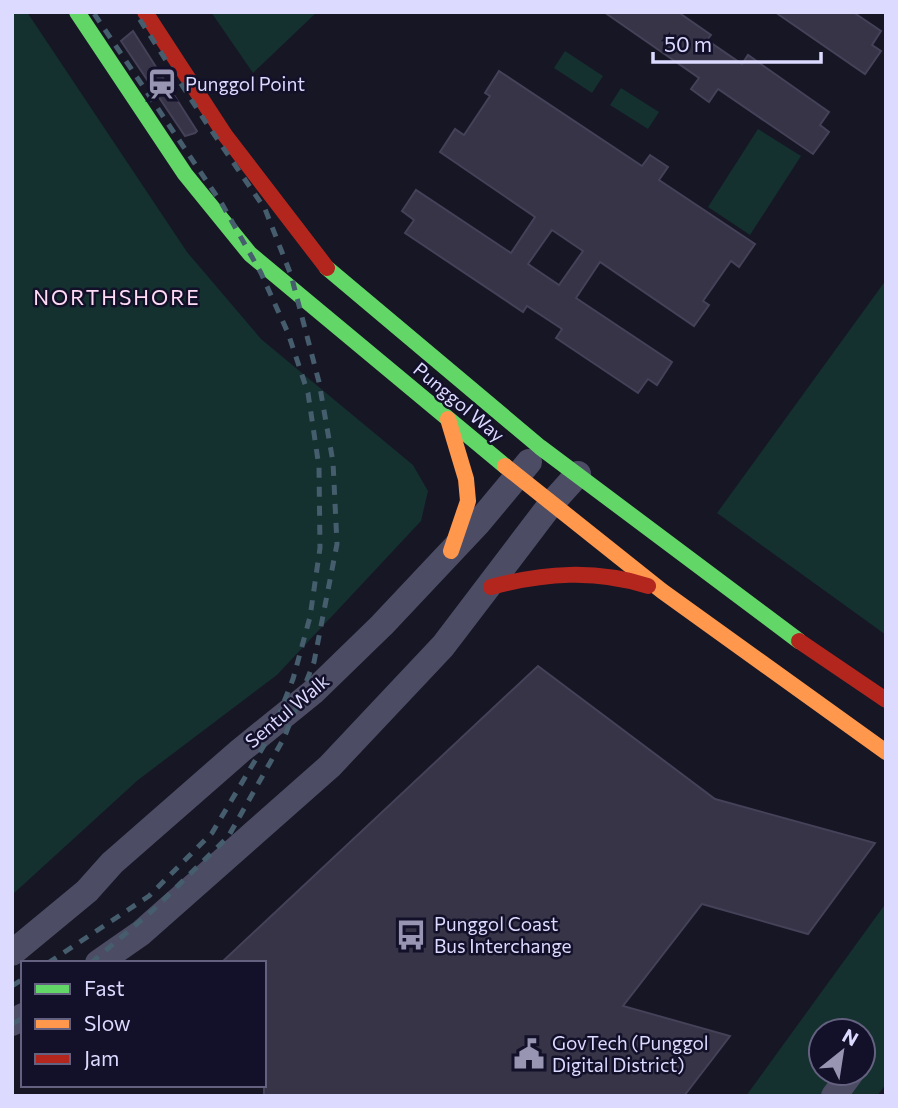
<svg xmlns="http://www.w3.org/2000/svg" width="898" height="1108" font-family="Commissioner,sans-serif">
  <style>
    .green { fill: #14302f; fill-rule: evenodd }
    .building { fill: #363446; stroke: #444158; stroke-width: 2; fill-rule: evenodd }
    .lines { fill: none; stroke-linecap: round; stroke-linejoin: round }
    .street { stroke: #4c4c65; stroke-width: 26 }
    .fast { stroke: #63d668; stroke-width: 16 }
    .slow { stroke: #ff974d; stroke-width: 16 }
    .jam { stroke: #b3261e; stroke-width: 16 }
    .rail { stroke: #455d6d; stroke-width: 5; stroke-dasharray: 10 9; stroke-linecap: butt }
    .labels { text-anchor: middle; stroke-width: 5; stroke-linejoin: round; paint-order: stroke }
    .poi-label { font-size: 19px; fill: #dcdaff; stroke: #13102a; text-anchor: start }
    .street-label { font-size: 19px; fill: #dcdaff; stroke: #13102a }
    .neighbourhood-label { font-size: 21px; letter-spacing: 2px; fill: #ffdcf4; stroke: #13102a }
  </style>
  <rect width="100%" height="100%" fill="#171624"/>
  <!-- green -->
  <g class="green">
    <polygon points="12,12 27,12 187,252 261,339 413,465 428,491 421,521 277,675 138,780 12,895"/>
    <polygon points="211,12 317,12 253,73"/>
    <polygon points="565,51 603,76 592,93 554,68"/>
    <polygon points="621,88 659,112 648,129 610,105"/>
    <polygon points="758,129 801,156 750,235 708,207"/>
    <polygon points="886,280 886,635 717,513"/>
    <path d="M886 903V1084L877 1096H746ZM821 1031H863V1073H821Z"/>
  </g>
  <!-- building -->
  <g class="building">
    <polygon points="604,12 678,12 711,35 707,40 742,64 748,55 829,112 820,125 829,132 813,154 718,89 709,102 691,89 699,78"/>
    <polygon points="775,12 853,12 881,31 872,45 881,51 865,74"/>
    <polygon points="133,31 197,131 195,133 185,136 121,41"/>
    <path d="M499 71 642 166 650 155 668 167 659 180 755 244 739 267 731 261 703 301 709 305 694 326 600 262 576 298 672 362 657 385 648 379 638 393 556 338 562 329 527 306 523 312 405 233 414 220 402 211 416 190 511 253 535 217 440 152 455 129 464 135 490 96 485 93ZM552 230 583 251 559 285 528 264Z"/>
    <polygon points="538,666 715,799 875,843 808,934 702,904 623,1006 730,1036 684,1096 264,1096 264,963 221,963"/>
  </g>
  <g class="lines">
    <!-- street -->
    <g class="street">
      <polyline points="12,953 87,891 112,863 240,751 313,692 382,625 479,522 529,462"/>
      <polyline points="98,963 141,933 330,766 443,646 551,504 578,474"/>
      <polyline points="12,1023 23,1016"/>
      <polyline points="834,1096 851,1073"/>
    </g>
    <!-- fast -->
    <g class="fast">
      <polyline points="77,12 185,174 250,254 505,466"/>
      <polyline points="327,268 540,447 799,641"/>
    </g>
    <!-- slow -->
    <g class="slow">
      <polyline points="448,419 466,479 468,501 451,551"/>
      <polyline points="505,466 662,591 886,752"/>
    </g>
    <!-- jam -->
    <g class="jam">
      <polyline points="145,12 225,135 327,268"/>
      <path d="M491 587C544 573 595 569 648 586"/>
      <polyline points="799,641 886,700"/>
    </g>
    <!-- rail -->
    <g class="rail">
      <polyline points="48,963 149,896 212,833 272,732 293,679 310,617 320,548 319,467 308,393 288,333 261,273 222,204 93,12"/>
      <polyline points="91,963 152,911 228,837 284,738 314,662 337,544 333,462 319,382 291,275 265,209 205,121 135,12"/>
      <polyline points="12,986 23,979"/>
      <polyline points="12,1024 23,1018"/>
    </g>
  </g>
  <!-- icons -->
  <defs>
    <g id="station-bare" transform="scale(2.415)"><path d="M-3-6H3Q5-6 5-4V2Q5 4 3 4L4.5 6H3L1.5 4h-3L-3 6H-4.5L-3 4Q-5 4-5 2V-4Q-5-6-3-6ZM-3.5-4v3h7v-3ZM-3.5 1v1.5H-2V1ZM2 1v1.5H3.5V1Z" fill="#9795b2" stroke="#13102a" stroke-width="2.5" paint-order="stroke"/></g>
    <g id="bus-bare" transform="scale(2.415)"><path d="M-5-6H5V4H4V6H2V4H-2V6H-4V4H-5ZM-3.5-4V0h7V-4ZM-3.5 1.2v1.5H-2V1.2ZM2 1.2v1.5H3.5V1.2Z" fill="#9795b2" stroke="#13102a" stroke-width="2.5" paint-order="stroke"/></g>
    <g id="civic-bare" transform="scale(2.415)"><path d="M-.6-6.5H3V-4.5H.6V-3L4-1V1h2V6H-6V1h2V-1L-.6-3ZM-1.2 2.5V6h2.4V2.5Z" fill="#9795b2" stroke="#13102a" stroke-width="2.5" paint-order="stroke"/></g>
  </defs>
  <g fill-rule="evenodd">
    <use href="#station-bare" x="162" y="84"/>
    <use href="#bus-bare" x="411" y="935"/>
    <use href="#civic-bare" x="529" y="1054"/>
  </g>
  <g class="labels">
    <!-- poi labels -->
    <g class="poi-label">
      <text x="185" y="91">Punggol Point</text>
      <text x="434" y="931">Punggol Coast<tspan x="434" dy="22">Bus Interchange</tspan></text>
      <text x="552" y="1050">GovTech (Punggol<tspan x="552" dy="22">Digital District)</tspan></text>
    </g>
    <!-- street labels -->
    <g class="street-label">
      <text transform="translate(459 402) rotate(40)" y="7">Punggol Way</text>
      <text transform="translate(287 711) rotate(-40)" y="7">Sentul Walk</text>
    </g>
    <!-- neighbourhood labels -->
    <g class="neighbourhood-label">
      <text x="117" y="305">NORTHSHORE</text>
    </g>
  </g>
  <!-- border -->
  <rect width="898" height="1108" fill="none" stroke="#dcdaff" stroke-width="28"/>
  <!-- legend -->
  <rect x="21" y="961" width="245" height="126" fill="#13102a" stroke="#63617f" stroke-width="2"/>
  <rect x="35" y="984" width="35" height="10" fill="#63d668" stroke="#63617f" stroke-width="2"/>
  <text x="84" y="996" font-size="21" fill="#dcdaff">Fast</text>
  <rect x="35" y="1019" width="35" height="10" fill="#ff974d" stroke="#63617f" stroke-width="2"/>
  <text x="84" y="1031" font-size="21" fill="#dcdaff">Slow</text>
  <rect x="35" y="1054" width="35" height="10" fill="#b3261e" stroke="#63617f" stroke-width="2"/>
  <text x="84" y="1066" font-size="21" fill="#dcdaff">Jam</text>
  <!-- north arrow -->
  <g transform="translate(842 1052) rotate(30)"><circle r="33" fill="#13102a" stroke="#63617f" stroke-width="2"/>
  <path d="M0-5L12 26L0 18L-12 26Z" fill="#9795b2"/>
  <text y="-10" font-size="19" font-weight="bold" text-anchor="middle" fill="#dcdaff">N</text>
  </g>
  <!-- scale -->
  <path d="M653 52v10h168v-10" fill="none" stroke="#dcdaff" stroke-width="3.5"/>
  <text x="664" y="52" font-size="21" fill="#dcdaff" stroke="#13102a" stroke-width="5" paint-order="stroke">50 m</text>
</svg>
